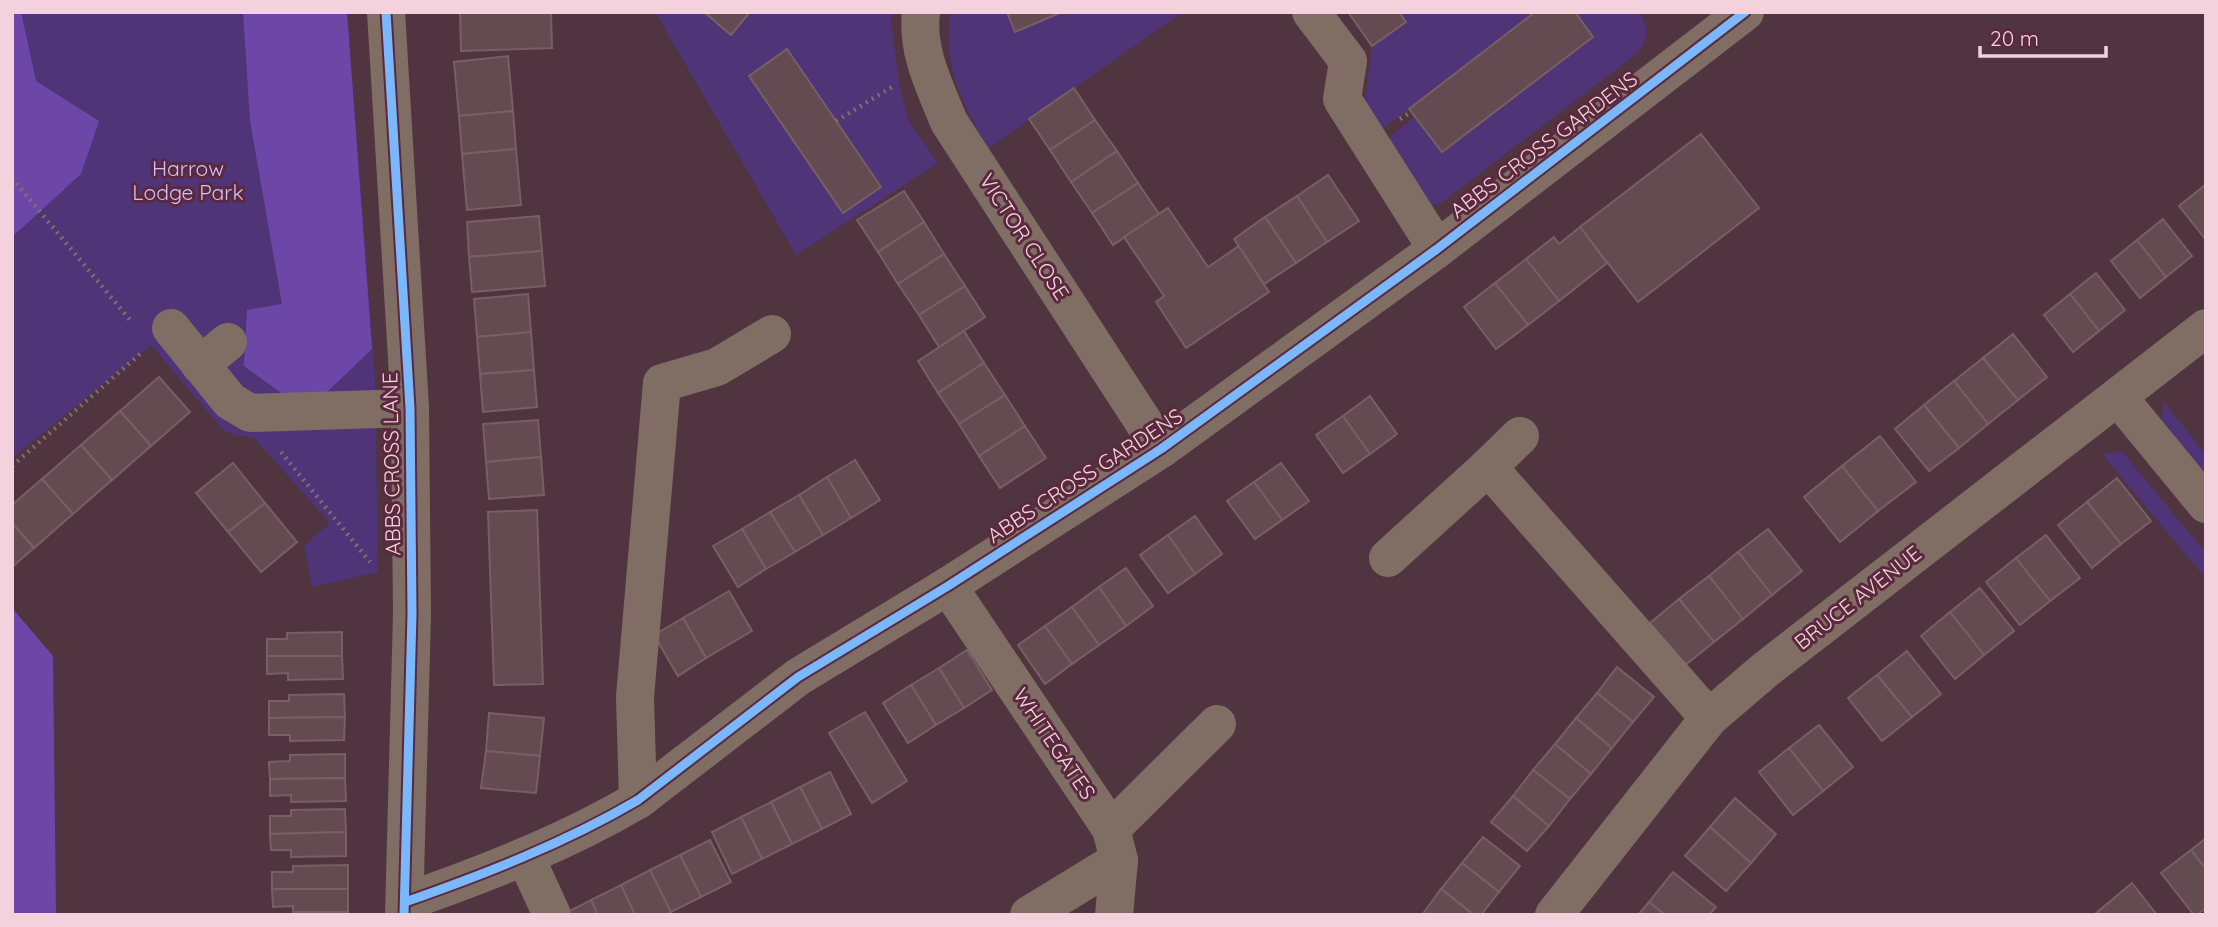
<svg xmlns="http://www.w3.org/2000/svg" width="2218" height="927" font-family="Quicksand,sans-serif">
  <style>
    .green { fill: #4f3478; fill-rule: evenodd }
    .forest { fill: #6d47a8 }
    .building { fill: #644b52; stroke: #775f64; stroke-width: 2 }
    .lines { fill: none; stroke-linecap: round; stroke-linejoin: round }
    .path { stroke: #806f6d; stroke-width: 4.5; stroke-dasharray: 2 5; stroke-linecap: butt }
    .minor { stroke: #806e65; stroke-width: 38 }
    .cycleway-casing { stroke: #5b293d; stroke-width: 13 }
    .cycleway { stroke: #7ab7fb; stroke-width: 9 }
    .labels { text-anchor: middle; stroke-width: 6; stroke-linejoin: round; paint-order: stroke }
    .street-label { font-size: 21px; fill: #f3d2dd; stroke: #5b293d }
    .park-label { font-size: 21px; fill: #d0c1fa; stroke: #5b293d }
  </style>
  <rect width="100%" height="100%" fill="#50343f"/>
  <!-- green -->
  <g class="green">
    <polygon points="17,12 347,12 375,375 378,572 312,587 304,546 330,523 253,437 237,436 223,430 151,345 12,458 12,16"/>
    <path d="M655 12H704L731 35 750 12H892L891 21 899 83 908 120 938 163 796 255ZM787 50 881 186 843 213 749 76Z"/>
    <path d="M951 12H1007L1016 32 1062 12H1183L989 148C963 108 941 61 951 12Z"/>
    <polygon points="1399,12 1535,12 1379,132 1364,109 1372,46 1406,22"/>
    <path d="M1575 12H1639C1652 33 1647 44 1630 59L1453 194 1440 204 1431 206 1384 141 1415 117 1442 152 1593 37Z"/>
    <polygon points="2164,402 2206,455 2206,475 2161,419"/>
    <polygon points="2122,452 2206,553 2206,579 2102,454"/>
  </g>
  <!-- forest -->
  <g class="forest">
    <polygon points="17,12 21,12 36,81 99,121 81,174 12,237 12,16"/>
    <polygon points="243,12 347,12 372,349 326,393 284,395 244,366 247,310 282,304 250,121"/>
    <polygon points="12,608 53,656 56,915 12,915"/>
  </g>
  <!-- building -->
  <g class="building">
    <polygon points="460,12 551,12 552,48 461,51"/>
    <polygon points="704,12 750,12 731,35"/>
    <polygon points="1007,12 1062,12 1015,32"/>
    <polygon points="1348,12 1399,12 1406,22 1372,46"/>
    <polygon points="1535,12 1575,12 1593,37 1442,152 1409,109"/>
    <polygon points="787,49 881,187 843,213 749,76"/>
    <polygon points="508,56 513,111 459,116 454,62"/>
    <polygon points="1074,88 1095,120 1050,150 1029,119"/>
    <polygon points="513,111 516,149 462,154 459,116"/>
    <polygon points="1095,120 1117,151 1071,182 1050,150"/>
    <polygon points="1701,134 1759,208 1638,302 1580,227"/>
    <polygon points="516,149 521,205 467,210 462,154"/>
    <polygon points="1117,151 1138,183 1092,213 1071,182"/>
    <polygon points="1328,175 1359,221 1327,242 1297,196"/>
    <polygon points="1138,183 1159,214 1113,245 1092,213"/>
    <polygon points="2205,185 2206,186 2206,240 2179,206"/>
    <polygon points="904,191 924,222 878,252 857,220"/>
    <polygon points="1297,196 1327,242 1296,263 1265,217"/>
    <polygon points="1168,208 1208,267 1239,246 1269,292 1186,348 1156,302 1164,296 1124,237"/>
    <polygon points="539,216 542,251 469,257 467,222"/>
    <polygon points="1265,217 1296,263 1264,284 1234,239"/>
    <polygon points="2163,219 2192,256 2166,277 2137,240"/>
    <polygon points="924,222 944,254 898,284 878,252"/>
    <polygon points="1580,227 1607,263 1559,301 1526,259 1554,237 1559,244"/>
    <polygon points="2137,240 2166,277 2140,298 2111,261"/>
    <polygon points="542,251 545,286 472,292 469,257"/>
    <polygon points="944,254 965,286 919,315 898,284"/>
    <polygon points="1526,259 1559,301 1528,325 1495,283"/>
    <polygon points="2096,273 2125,310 2099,331 2070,294"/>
    <polygon points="1495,283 1528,325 1496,349 1464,307"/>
    <polygon points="965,286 985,317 939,347 919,315"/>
    <polygon points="528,294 531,332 477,337 474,299"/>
    <polygon points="2070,294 2099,331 2073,352 2044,315"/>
    <polygon points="964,331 984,363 938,393 918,361"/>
    <polygon points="531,332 534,370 480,374 477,337"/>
    <polygon points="2013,334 2047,377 2018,400 1983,358"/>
    <polygon points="1983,358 2018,400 1988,424 1954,381"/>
    <polygon points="984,363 1005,395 959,424 938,393"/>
    <polygon points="534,370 537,407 483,412 480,374"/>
    <polygon points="159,377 190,412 151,446 120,411"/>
    <polygon points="1954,381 1988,424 1959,448 1924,405"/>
    <polygon points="1005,395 1025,426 979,456 959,424"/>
    <polygon points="1370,396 1397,434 1370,454 1343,416"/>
    <polygon points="1924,405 1959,448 1929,471 1895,429"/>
    <polygon points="120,411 151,446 112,480 81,445"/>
    <polygon points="1343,416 1370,454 1343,473 1316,435"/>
    <polygon points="538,420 541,457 486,462 483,424"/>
    <polygon points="1025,426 1046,458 1000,488 979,456"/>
    <polygon points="1880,436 1916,482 1878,511 1842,466"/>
    <polygon points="81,445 112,480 73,514 42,479"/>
    <polygon points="541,457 544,495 489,499 486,462"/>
    <polygon points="855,460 880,500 851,518 827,477"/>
    <polygon points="233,463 265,503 228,532 196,493"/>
    <polygon points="1281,463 1309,501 1282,520 1254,482"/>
    <polygon points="1842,466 1878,511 1840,542 1804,497"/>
    <polygon points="827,477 851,518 823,535 799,495"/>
    <polygon points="2117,478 2151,521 2121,544 2087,502"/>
    <polygon points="42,479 73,514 34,548 12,523 12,505"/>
    <polygon points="1254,482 1282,520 1255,539 1227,501"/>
    <polygon points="799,495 823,535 795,552 770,512"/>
    <polygon points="2087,502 2121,544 2092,568 2058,525"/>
    <polygon points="265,503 297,542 261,572 228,532"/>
    <polygon points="537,510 543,684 494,685 488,512"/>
    <polygon points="770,512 795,552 766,569 742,529"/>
    <polygon points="1195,516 1222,554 1195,574 1168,535"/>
    <polygon points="12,523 34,548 12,567"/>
    <polygon points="742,529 766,569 738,587 713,546"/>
    <polygon points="1768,529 1802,571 1772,595 1738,552"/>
    <polygon points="1168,535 1195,574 1168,593 1140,555"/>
    <polygon points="2046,535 2080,578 2050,601 2016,558"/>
    <polygon points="1738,552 1772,595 1743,619 1709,576"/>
    <polygon points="2016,558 2050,601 2020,625 1986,582"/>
    <polygon points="1126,568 1153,606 1126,626 1099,587"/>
    <polygon points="1709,576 1743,619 1714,642 1679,599"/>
    <polygon points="1099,587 1126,626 1099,645 1072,607"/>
    <polygon points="1980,588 2014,631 1984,655 1950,612"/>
    <polygon points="729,591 752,631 706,658 683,618"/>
    <polygon points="1679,599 1714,642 1684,666 1650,623"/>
    <polygon points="1072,607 1099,645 1072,664 1045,626"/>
    <polygon points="1950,612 1984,655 1955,679 1921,636"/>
    <polygon points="683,618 706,658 678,676 654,635"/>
    <polygon points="1045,626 1072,664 1045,684 1018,645"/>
    <polygon points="342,632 342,656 267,656 267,639 287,639 287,633"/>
    <polygon points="967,650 992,690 964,708 939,668"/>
    <polygon points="1907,651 1941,694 1912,717 1877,675"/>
    <polygon points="267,656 342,656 343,679 288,680 288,673 267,674"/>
    <polygon points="1617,667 1654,697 1633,722 1597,693"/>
    <polygon points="939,668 964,708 936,725 911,685"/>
    <polygon points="1877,675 1912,717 1882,741 1848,698"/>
    <polygon points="911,685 936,725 908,743 883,703"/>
    <polygon points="1597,693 1633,722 1612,748 1576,718"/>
    <polygon points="344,694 345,717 269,718 269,701 289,701 289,695"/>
    <polygon points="865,712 907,781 872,803 829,733"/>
    <polygon points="489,713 544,718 540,756 486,751"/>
    <polygon points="345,717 344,740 290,741 290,735 269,735 269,718"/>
    <polygon points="1576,718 1612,748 1591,774 1555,744"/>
    <polygon points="1819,725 1853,767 1823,791 1789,748"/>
    <polygon points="1555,744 1591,774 1570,799 1533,770"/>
    <polygon points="1789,748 1823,791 1793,815 1759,772"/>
    <polygon points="486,751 540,756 536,793 481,788"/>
    <polygon points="345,754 345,778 270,779 269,762 290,761 290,755"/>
    <polygon points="1533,770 1570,799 1549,826 1513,796"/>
    <polygon points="830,772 851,814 822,829 800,787"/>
    <polygon points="345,778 346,801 291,802 291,795 270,796 270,779"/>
    <polygon points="800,787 822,829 792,844 771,802"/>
    <polygon points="1513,796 1549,826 1527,851 1491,822"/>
    <polygon points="1735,798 1776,834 1751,863 1710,827"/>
    <polygon points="771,802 792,844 762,859 741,817"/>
    <polygon points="345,809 346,832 270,834 270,816 291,816 291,810"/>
    <polygon points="741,817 762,859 732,874 712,832"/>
    <polygon points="1710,827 1751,863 1726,891 1685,856"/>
    <polygon points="346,832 346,856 291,857 291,850 271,850 270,834"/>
    <polygon points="1483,837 1520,866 1499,892 1462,863"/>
    <polygon points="2206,838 2206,869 2191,850"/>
    <polygon points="710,840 731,882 701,897 680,855"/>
    <polygon points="2191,850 2206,869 2206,908 2197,915 2194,915 2161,873"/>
    <polygon points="680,855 701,897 671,912 650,870"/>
    <polygon points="1462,863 1499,892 1481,915 1474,915 1441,889"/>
    <polygon points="348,865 348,889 272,889 272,872 293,872 293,866"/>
    <polygon points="650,870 671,912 665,915 635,915 621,885"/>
    <polygon points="1673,872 1716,907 1709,915 1665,915 1649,902"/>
    <polygon points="2132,883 2157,915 2095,915 2095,914"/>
    <polygon points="621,885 635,915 598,915 591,900"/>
    <polygon points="272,889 348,889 348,912 293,912 293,906 273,907"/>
    <polygon points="1441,889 1474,915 1422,915"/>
    <polygon points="591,900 598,915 562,915"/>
    <polygon points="1649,902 1665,915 1638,915"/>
  </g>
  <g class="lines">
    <!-- path -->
    <g class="path">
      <polyline points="1400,119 1411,112"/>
      <polyline points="836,121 892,87"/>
      <polyline points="12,178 130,320"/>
      <polyline points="281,452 370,562"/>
      <polyline points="12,466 140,354"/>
    </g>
    <!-- minor -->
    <g class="minor">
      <polyline points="386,12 410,408 412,614 404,915"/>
      <path d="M921 12C916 51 935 87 949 122L1161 449"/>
      <polyline points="1311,12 1348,61 1342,99 1437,249"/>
      <polyline points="171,328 230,401 250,413 410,408"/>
      <polyline points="200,365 228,342"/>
      <polyline points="2118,397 2206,504"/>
      <polyline points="1488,467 1520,436"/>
      <polyline points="1388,558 1488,467 1709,718"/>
      <polyline points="948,586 1111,829 1119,860 1114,915"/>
      <polyline points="638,800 635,697 662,383 717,367 772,334"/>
      <polyline points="1111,829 1217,724"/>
      <polyline points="525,856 552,915"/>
      <path d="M405 902C485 874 565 843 638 800L798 677 948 586 1161 449 1437 249 1745 12"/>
      <polyline points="1029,915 1119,860"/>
      <polyline points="1554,915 1709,718 1765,670 2206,328"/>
    </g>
    <!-- cycleway casing -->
    <g class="cycleway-casing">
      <g id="cycleway">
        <polyline points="386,12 410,408 412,614 404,915"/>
        <path d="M405 902C485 874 565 843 638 800L798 677 948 586 1161 449 1437 249 1745 12"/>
      </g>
    </g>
    <!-- cycleway -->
    <use href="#cycleway" class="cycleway"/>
  </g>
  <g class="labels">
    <!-- street labels -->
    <g class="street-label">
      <text transform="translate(1544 145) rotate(-37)" y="7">ABBS CROSS GARDENS</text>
      <text transform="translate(1024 237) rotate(57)" y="7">VICTOR CLOSE</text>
      <text transform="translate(392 464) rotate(-91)" y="7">ABBS CROSS LANE</text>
      <text transform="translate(1085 476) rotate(-33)" y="7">ABBS CROSS GARDENS</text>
      <text transform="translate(1858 598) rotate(-38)" y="7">BRUCE AVENUE</text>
      <text transform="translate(1054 744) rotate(56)" y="7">WHITEGATES</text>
    </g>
    <!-- park labels -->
    <g class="park-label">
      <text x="188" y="176">Harrow<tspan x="188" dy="24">Lodge Park</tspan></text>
    </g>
  </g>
  <!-- border -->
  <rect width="2218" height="927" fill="none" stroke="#f3d2dd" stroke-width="28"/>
  <!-- scale -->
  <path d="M1980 46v10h126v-10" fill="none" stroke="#f3d2dd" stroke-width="3.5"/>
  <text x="1990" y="46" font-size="21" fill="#f3d2dd" stroke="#5b293d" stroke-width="5" paint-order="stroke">20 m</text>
</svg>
